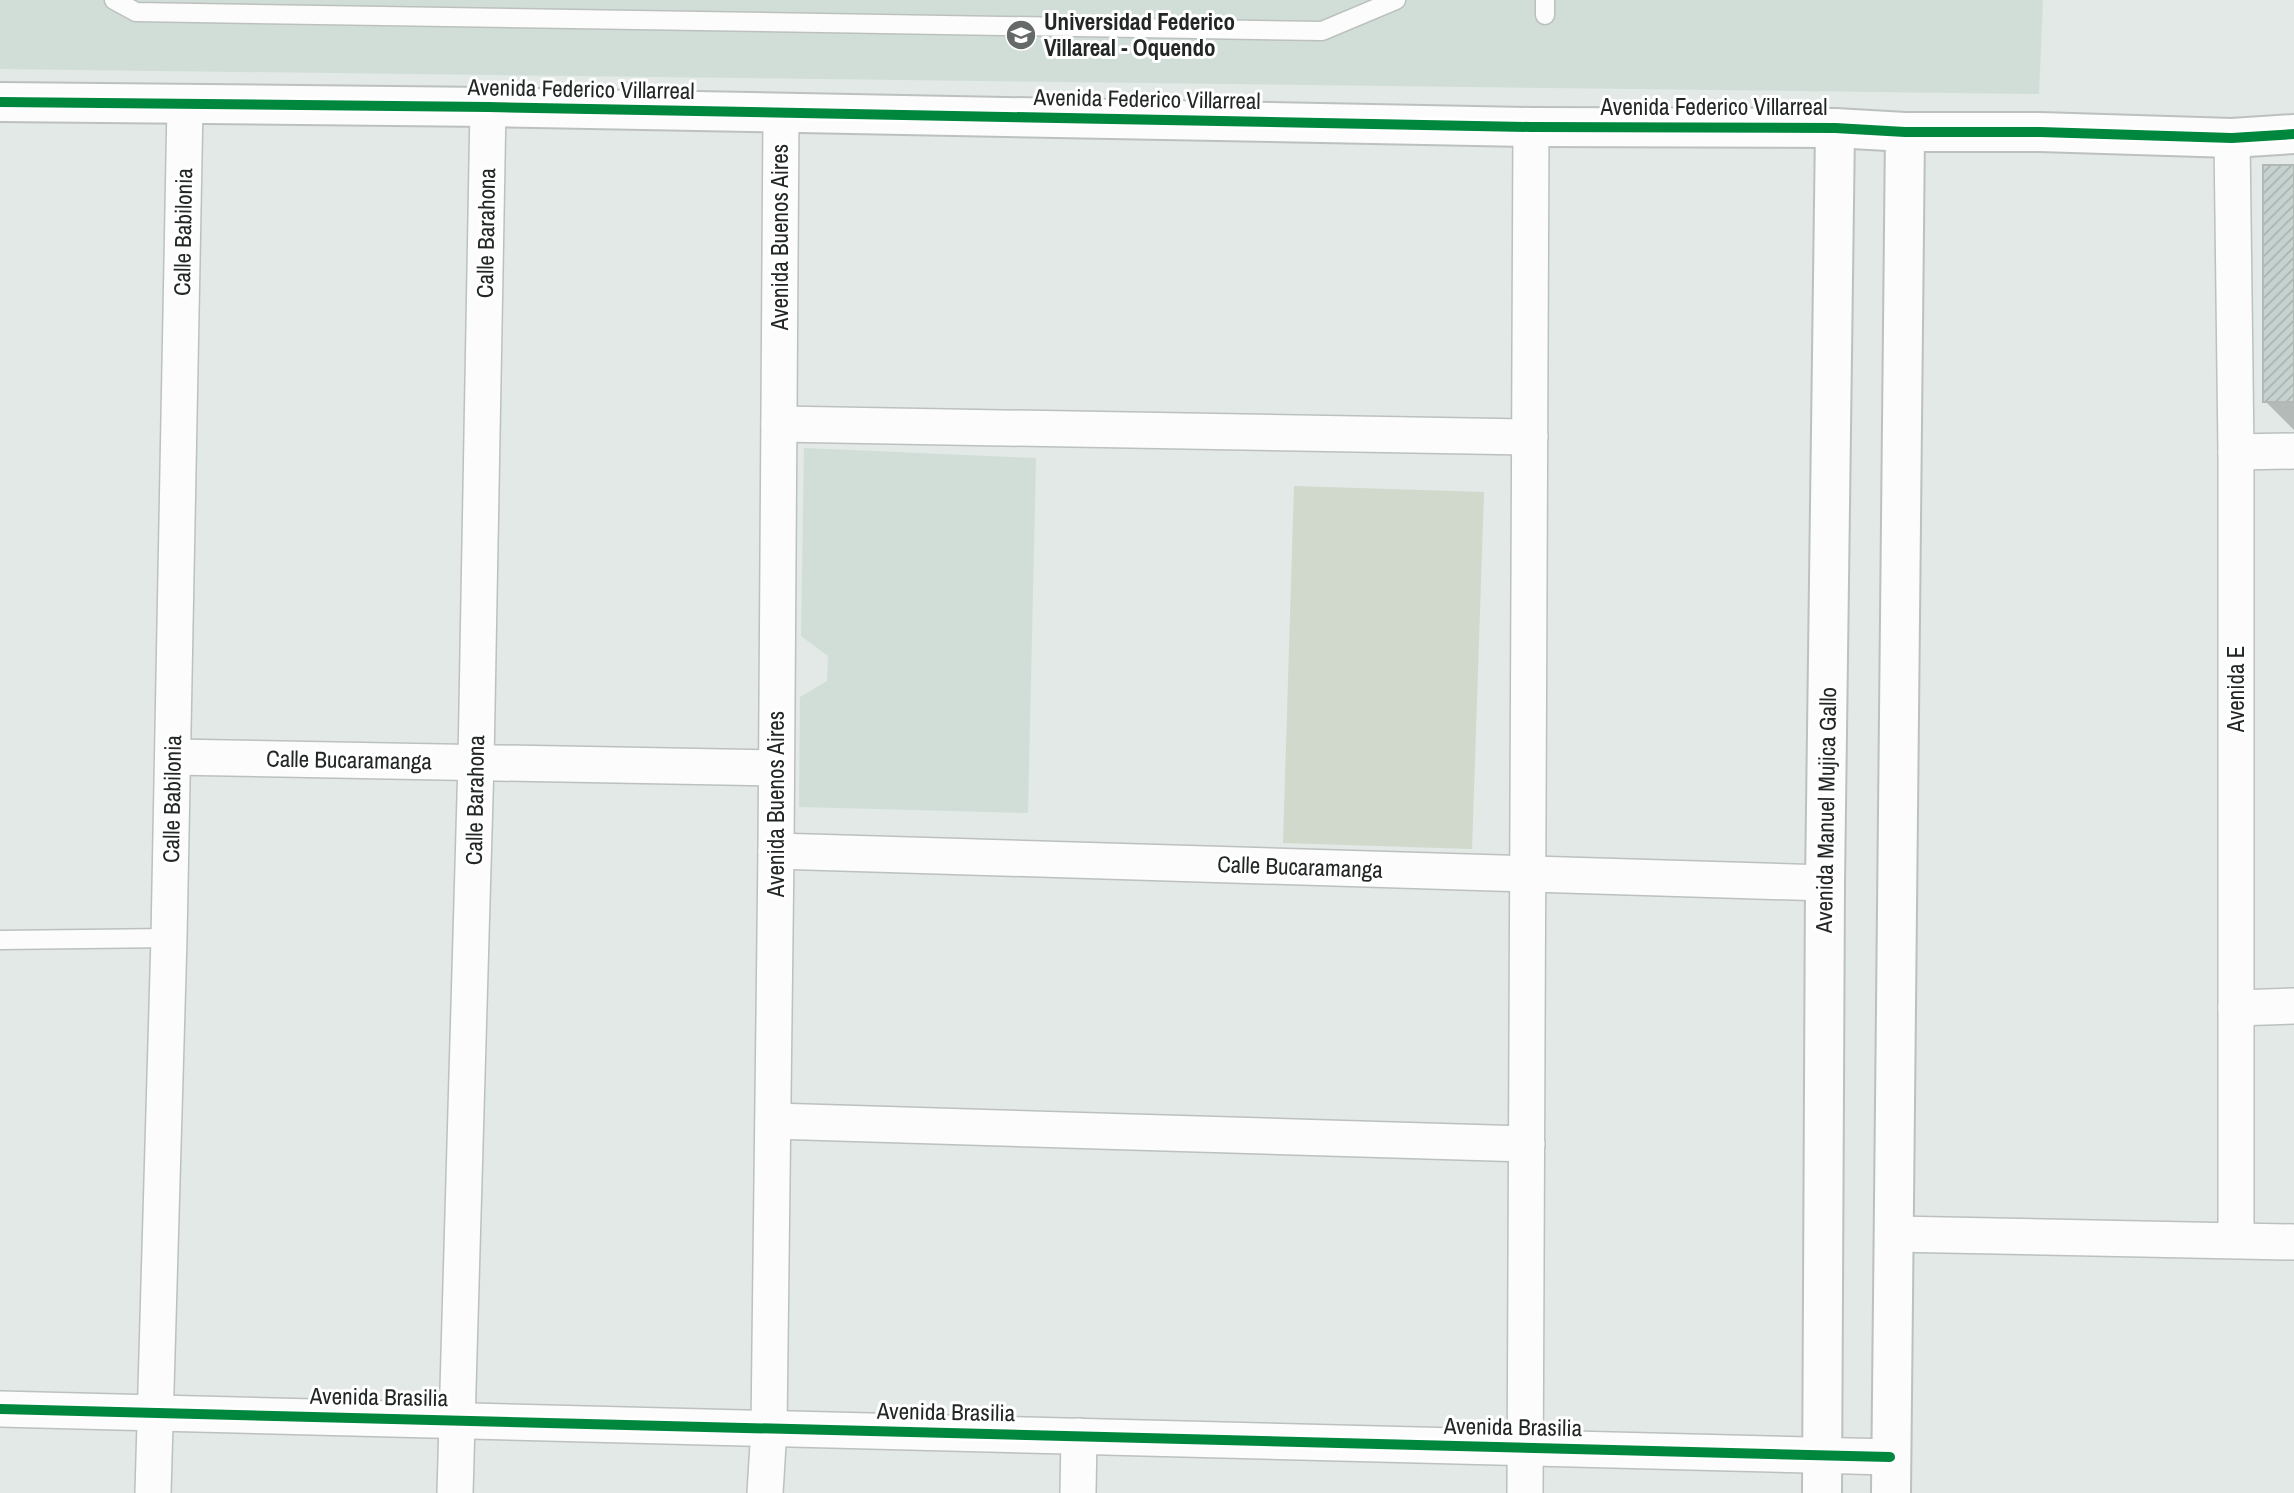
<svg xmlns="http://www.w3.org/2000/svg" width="2294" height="1493" font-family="'Archivo Narrow',sans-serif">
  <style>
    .built { fill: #d1ded8 }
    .green { fill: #d0d9cc }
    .shadow { fill: #0003 }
    .building { fill: url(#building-hatch); stroke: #b2b8b6; stroke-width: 2 }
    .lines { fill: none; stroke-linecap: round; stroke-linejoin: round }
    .lane-casing { stroke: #bcc1be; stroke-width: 21 }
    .street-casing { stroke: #bcc1be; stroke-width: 38 }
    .secondary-casing { stroke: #bcc1be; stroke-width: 42 }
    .lane { stroke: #fbfcfb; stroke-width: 18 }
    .street { stroke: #fbfcfb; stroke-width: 35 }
    .secondary { stroke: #fbfcfb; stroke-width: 38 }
    .cycleway-casing { stroke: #fff; stroke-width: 15 }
    .cycleway { stroke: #00873e; stroke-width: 10 }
    .labels { text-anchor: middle; stroke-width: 6; stroke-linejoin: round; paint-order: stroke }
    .poi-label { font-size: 23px; font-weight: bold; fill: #222624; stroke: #fff; text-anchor: start }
    .street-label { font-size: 23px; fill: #222624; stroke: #fff }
  </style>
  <defs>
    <pattern id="building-hatch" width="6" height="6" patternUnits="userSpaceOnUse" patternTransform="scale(1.75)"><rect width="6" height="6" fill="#c5d2cf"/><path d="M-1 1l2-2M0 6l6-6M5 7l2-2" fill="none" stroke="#a9b4b2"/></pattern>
  </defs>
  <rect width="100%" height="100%" fill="#e2e9e6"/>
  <!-- built -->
  <g class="built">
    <polygon points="0,0 2043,0 2039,94 0,69"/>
    <polygon points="804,448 1036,458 1028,813 799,807 800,697 827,681 828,656 801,636"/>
  </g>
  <!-- green -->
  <polygon class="green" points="1294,486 1484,492 1472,849 1283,843"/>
  <!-- shadow -->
  <polygon class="shadow" points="2294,167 2294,430 2265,401"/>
  <!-- building -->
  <rect class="building" x="2263" y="165" width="31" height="237"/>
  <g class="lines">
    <!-- lane casing -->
    <g class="lane-casing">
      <g id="lane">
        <polyline points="114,0 136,12 1322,31 1396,0"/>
        <polyline points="1545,15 1545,0"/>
        <polyline points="0,940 169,938"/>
      </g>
    </g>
    <!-- street casing -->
    <g class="street-casing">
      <g id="street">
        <polyline points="2232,138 2236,452 2236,1240"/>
        <polyline points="779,424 1530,437"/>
        <polyline points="2236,452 2294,451"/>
        <polyline points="173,757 776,768"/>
        <polyline points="776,851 1825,883"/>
        <polyline points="2236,1008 2294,1006"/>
        <polyline points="773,1121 1527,1144"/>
        <polyline points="1894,1234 2294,1242"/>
        <polyline points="0,1409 1890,1457"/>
        <polyline points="153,1493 169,938 185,105"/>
        <polyline points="455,1493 476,762 488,107"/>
        <polyline points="765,1493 769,1428 776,851 781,114"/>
        <polyline points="1078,1493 1079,1436"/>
        <polyline points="1525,1493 1531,127"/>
      </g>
    </g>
    <!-- secondary casing -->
    <g class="secondary-casing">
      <g id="secondary">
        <polyline points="0,102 488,107 1531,127 1835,128 1905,132 2040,132 2232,138 2294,134"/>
        <polyline points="1822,1493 1825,883 1835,128"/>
        <polyline points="1891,1493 1905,132"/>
      </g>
    </g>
    <!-- lane -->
    <use href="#lane" class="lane"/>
    <!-- street -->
    <use href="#street" class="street"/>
    <!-- secondary -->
    <use href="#secondary" class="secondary"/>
    <!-- cycleway casing -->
    <g class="cycleway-casing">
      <g id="cycleway">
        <polyline points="0,102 488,107 1531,127 1835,128 1905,132 2040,132 2232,138 2294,134"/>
        <polyline points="0,1409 1890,1457"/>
      </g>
    </g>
    <!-- cycleway -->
    <use href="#cycleway" class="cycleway"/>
  </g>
  <!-- icons -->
  <defs>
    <g id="university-disc" transform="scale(1.575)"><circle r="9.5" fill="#656a68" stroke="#fff"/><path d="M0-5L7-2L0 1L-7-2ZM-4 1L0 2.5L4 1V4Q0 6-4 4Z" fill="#fff"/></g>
  </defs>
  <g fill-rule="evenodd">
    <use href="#university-disc" x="1021" y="35"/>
  </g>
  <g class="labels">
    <!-- poi labels -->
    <g class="poi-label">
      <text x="1044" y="30">Universidad Federico<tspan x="1044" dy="26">Villareal - Oquendo</tspan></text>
    </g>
    <!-- street labels -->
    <g class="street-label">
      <text transform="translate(581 89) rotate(1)" y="8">Avenida Federico Villarreal</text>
      <text transform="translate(1147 99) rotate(1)" y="8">Avenida Federico Villarreal</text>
      <text x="1714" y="115">Avenida Federico Villarreal</text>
      <text transform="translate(183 232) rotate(-89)" y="8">Calle Babilonia</text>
      <text transform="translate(486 233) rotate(-89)" y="8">Calle Barahona</text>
      <text transform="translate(780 237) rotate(-90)" y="8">Avenida Buenos Aires</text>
      <text transform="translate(2236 689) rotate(-90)" y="8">Avenida E</text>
      <text transform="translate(349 760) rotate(1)" y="8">Calle Bucaramanga</text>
      <text transform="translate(172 799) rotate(-89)" y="8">Calle Babilonia</text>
      <text transform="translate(475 800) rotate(-89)" y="8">Calle Barahona</text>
      <text transform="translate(776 804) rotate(-90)" y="8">Avenida Buenos Aires</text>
      <text transform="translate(1826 810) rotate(-89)" y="8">Avenida Manuel Mujica Gallo</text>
      <text transform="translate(1300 867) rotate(2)" y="8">Calle Bucaramanga</text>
      <text transform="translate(379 1397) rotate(1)" y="8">Avenida Brasilia</text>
      <text transform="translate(946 1412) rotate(1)" y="8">Avenida Brasilia</text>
      <text transform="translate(1513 1427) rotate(1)" y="8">Avenida Brasilia</text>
    </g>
  </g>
</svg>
